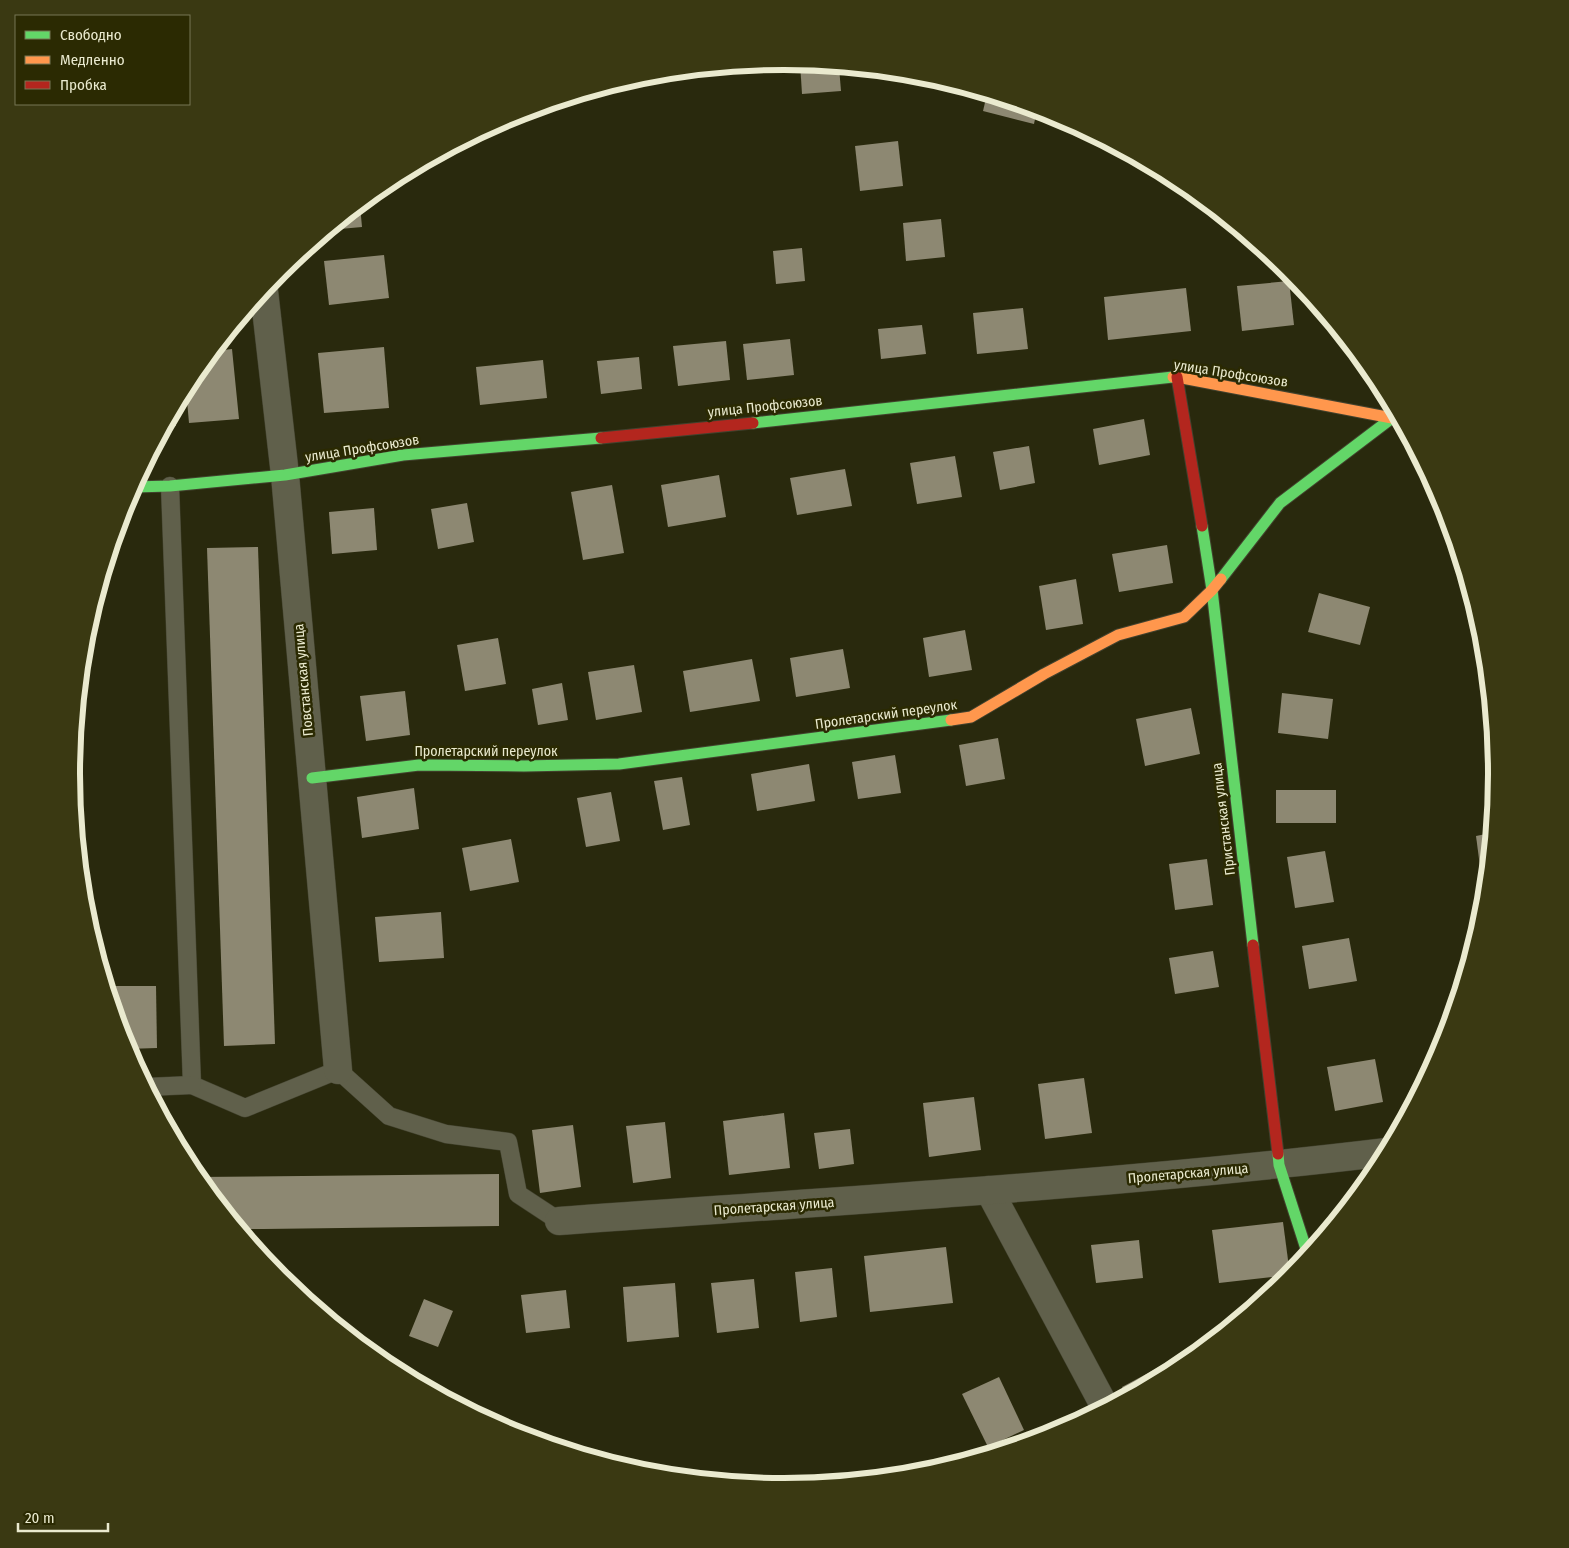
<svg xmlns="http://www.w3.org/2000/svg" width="1569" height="1548" font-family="'Fira Sans Condensed',sans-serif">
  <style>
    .building { fill: #8d8872 }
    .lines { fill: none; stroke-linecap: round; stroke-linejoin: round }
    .lane-casing { stroke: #42422e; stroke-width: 19 }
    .street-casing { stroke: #42422e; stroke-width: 29 }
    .fast-casing { stroke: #42422e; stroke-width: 13 }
    .slow-casing { stroke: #42422e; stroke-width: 13 }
    .jam-casing { stroke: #42422e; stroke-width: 13 }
    .lane { stroke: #60604b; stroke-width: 18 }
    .street { stroke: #60604b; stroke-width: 28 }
    .fast { stroke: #63d668; stroke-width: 11 }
    .slow { stroke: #ff974d; stroke-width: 11 }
    .jam { stroke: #b3261e; stroke-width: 11 }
    .labels { text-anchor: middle; stroke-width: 5; stroke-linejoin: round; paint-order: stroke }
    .street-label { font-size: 14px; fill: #eaeacf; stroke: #2b2a02 }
    .rim { fill: none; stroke: #eaeacf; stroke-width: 6 }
  </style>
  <rect width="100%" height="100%" fill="#29290d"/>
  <!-- building -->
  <g class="building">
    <polygon points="800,63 839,67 841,91 802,94"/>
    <polygon points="987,94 1037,109 1034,124 983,111"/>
    <polygon points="898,141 903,186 860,191 855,146"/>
    <polygon points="360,205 362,227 329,230"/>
    <polygon points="941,219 945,257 906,261 903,223"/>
    <polygon points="802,248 805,281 776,284 773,251"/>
    <polygon points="384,255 389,298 329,305 324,261"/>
    <polygon points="1289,281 1294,325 1242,331 1237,286"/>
    <polygon points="1186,288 1191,331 1108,340 1104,297"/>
    <polygon points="1023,308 1028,349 977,354 973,313"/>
    <polygon points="922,325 926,354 881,359 878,329"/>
    <polygon points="790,339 794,375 747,380 743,344"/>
    <polygon points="726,341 730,380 678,386 673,346"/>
    <polygon points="384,347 389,408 324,413 318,353"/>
    <polygon points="232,349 239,419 189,423 186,389 192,378 206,376 205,362 214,351"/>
    <polygon points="639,357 642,389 601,394 597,361"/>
    <polygon points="543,360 547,398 480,405 476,367"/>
    <polygon points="176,409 176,426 166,427 175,410"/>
    <polygon points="1144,419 1150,455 1099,465 1093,429"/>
    <polygon points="1029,446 1035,483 1000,490 993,452"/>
    <polygon points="955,456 962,497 917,504 910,463"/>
    <polygon points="845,469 852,506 797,515 790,478"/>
    <polygon points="719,475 726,517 668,527 661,485"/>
    <polygon points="612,485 624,553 583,560 571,492"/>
    <polygon points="467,503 474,542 438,549 431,509"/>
    <polygon points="374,508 377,550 332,554 329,512"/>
    <polygon points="1167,545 1173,583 1119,592 1112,554"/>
    <polygon points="258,547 275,1044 224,1046 207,548"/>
    <polygon points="1076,579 1083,624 1046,630 1039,586"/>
    <polygon points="1319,593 1370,607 1360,645 1308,632"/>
    <polygon points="965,630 972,670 929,677 923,638"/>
    <polygon points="498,638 506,684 465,691 457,645"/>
    <polygon points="843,649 850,688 796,697 790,658"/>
    <polygon points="752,659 760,701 690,712 683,671"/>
    <polygon points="634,665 642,712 596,720 588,672"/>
    <polygon points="562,683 568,720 538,725 532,689"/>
    <polygon points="405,691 410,735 366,741 360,696"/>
    <polygon points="1282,693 1333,699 1328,739 1278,733"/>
    <polygon points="1191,708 1200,754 1145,766 1136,719"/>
    <polygon points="998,738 1005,779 966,786 959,745"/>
    <polygon points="895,755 901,793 858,799 852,762"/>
    <polygon points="809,764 815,801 757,811 751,774"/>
    <polygon points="682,777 690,825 663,830 654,781"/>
    <polygon points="414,788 419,829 362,838 357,797"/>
    <rect x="1276" y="790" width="60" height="33"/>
    <polygon points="611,792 620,841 586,847 577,798"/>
    <polygon points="1491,833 1486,889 1483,889 1476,836"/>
    <polygon points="511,839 519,882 470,891 462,848"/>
    <polygon points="1325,851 1334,902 1295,908 1287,857"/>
    <polygon points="1207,859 1213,905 1175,910 1169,864"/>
    <polygon points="441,912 444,958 379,962 375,917"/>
    <polygon points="1349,938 1357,981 1309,989 1302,946"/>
    <polygon points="1213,951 1219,987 1175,994 1169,958"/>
    <polygon points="108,986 156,986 157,1048 127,1049"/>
    <polygon points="1375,1059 1383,1102 1335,1111 1327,1067"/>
    <polygon points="1084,1078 1092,1133 1045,1139 1038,1084"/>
    <polygon points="974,1097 981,1150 929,1157 923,1103"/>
    <polygon points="784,1113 790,1168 729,1175 723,1121"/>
    <polygon points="665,1122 671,1178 633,1183 626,1126"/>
    <polygon points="573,1125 581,1187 540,1193 532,1130"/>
    <polygon points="850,1129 854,1164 819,1169 814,1133"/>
    <polygon points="499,1174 499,1226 264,1229 240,1229 198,1177"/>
    <polygon points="1283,1222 1290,1275 1219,1283 1212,1230"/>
    <polygon points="1139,1240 1143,1278 1096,1283 1091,1245"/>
    <polygon points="946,1247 953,1303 870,1312 864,1256"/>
    <polygon points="832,1268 837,1317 800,1322 795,1272"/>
    <polygon points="754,1279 759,1328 717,1333 711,1283"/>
    <polygon points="675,1283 679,1337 627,1342 623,1287"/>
    <polygon points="566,1290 570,1328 526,1333 521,1295"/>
    <polygon points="424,1299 453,1311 438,1347 409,1336"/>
    <polygon points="1165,1364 1170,1372 1126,1396 1122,1387"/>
    <polygon points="999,1377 1024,1430 988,1447 962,1394"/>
  </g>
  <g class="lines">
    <!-- lane casing -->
    <g class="lane-casing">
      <g id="lane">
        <polyline points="170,486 192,1085 245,1108 338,1070 389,1116 446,1134 508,1142 518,1194 559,1221"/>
        <polyline points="147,1087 192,1085"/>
      </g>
    </g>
    <!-- street casing -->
    <g class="street-casing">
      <g id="street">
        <polyline points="264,291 285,475 338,1070"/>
        <polyline points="989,1190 1105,1407"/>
        <path d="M559 1221C835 1201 1112 1185 1387 1152"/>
      </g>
    </g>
    <!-- fast casing -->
    <g class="fast-casing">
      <g id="fast">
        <polyline points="753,423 1173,377"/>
        <polyline points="134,487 170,486 285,475 403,455 601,438"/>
        <polyline points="1202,526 1212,590 1253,945"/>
        <polyline points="1221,579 1280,503 1392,418"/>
        <polyline points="312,778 419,765 524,766 619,764 951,720"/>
        <polyline points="1278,1154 1279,1165 1308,1255"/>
      </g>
    </g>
    <!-- slow casing -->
    <g class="slow-casing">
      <g id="slow">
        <polyline points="1173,377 1177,377 1392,418 1398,417"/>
        <polyline points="951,720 971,717 1044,674 1118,635 1184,617 1212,590 1221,579"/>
      </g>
    </g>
    <!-- jam casing -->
    <g class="jam-casing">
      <g id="jam">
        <polyline points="1177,377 1202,526"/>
        <polyline points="601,438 753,423"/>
        <polyline points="1253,945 1278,1154"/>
      </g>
    </g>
    <!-- lane -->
    <use href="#lane" class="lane"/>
    <!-- street -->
    <use href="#street" class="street"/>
    <!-- fast -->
    <use href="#fast" class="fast"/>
    <!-- slow -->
    <use href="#slow" class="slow"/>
    <!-- jam -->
    <use href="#jam" class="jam"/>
  </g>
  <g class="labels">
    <!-- street labels -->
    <g class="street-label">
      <text transform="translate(1231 373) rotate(9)" y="5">улица Профсоюзов</text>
      <text transform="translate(765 406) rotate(-6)" y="5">улица Профсоюзов</text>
      <text transform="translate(362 448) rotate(-9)" y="5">улица Профсоюзов</text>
      <text transform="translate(303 680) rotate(-95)" y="5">Повстанская улица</text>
      <text transform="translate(886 714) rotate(-8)" y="5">Пролетарский переулок</text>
      <text x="486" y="756">Пролетарский переулок</text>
      <text transform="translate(1223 819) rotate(-97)" y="5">Пристанская улица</text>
      <text transform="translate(1188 1173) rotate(-5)" y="5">Пролетарская улица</text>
      <text transform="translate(774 1206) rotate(-4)" y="5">Пролетарская улица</text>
    </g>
  </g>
  <!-- crop -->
  <path d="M0 0H1569V1548H0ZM80 774a704 704 0 1 1 1408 0a704 704 0 1 1-1408 0Z" fill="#3a3912" fill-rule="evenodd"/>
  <path class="rim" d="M80 774a704 704 0 1 1 1408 0a704 704 0 1 1-1408 0Z"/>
  <!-- legend -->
  <rect x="15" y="15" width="175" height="90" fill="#2b2a02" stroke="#777754"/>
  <rect x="25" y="31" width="25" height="8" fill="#63d668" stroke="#777754"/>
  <text x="60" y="40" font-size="15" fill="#eaeacf">Свободно</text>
  <rect x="25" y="56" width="25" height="8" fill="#ff974d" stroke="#777754"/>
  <text x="60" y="65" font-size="15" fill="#eaeacf">Медленно</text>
  <rect x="25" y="81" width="25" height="8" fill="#b3261e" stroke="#777754"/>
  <text x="60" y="90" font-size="15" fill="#eaeacf">Пробка</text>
  <!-- scale -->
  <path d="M18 1523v8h90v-8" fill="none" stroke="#eaeacf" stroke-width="2.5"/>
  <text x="25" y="1523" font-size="15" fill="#eaeacf" stroke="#2b2a02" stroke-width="4" paint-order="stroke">20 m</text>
</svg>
